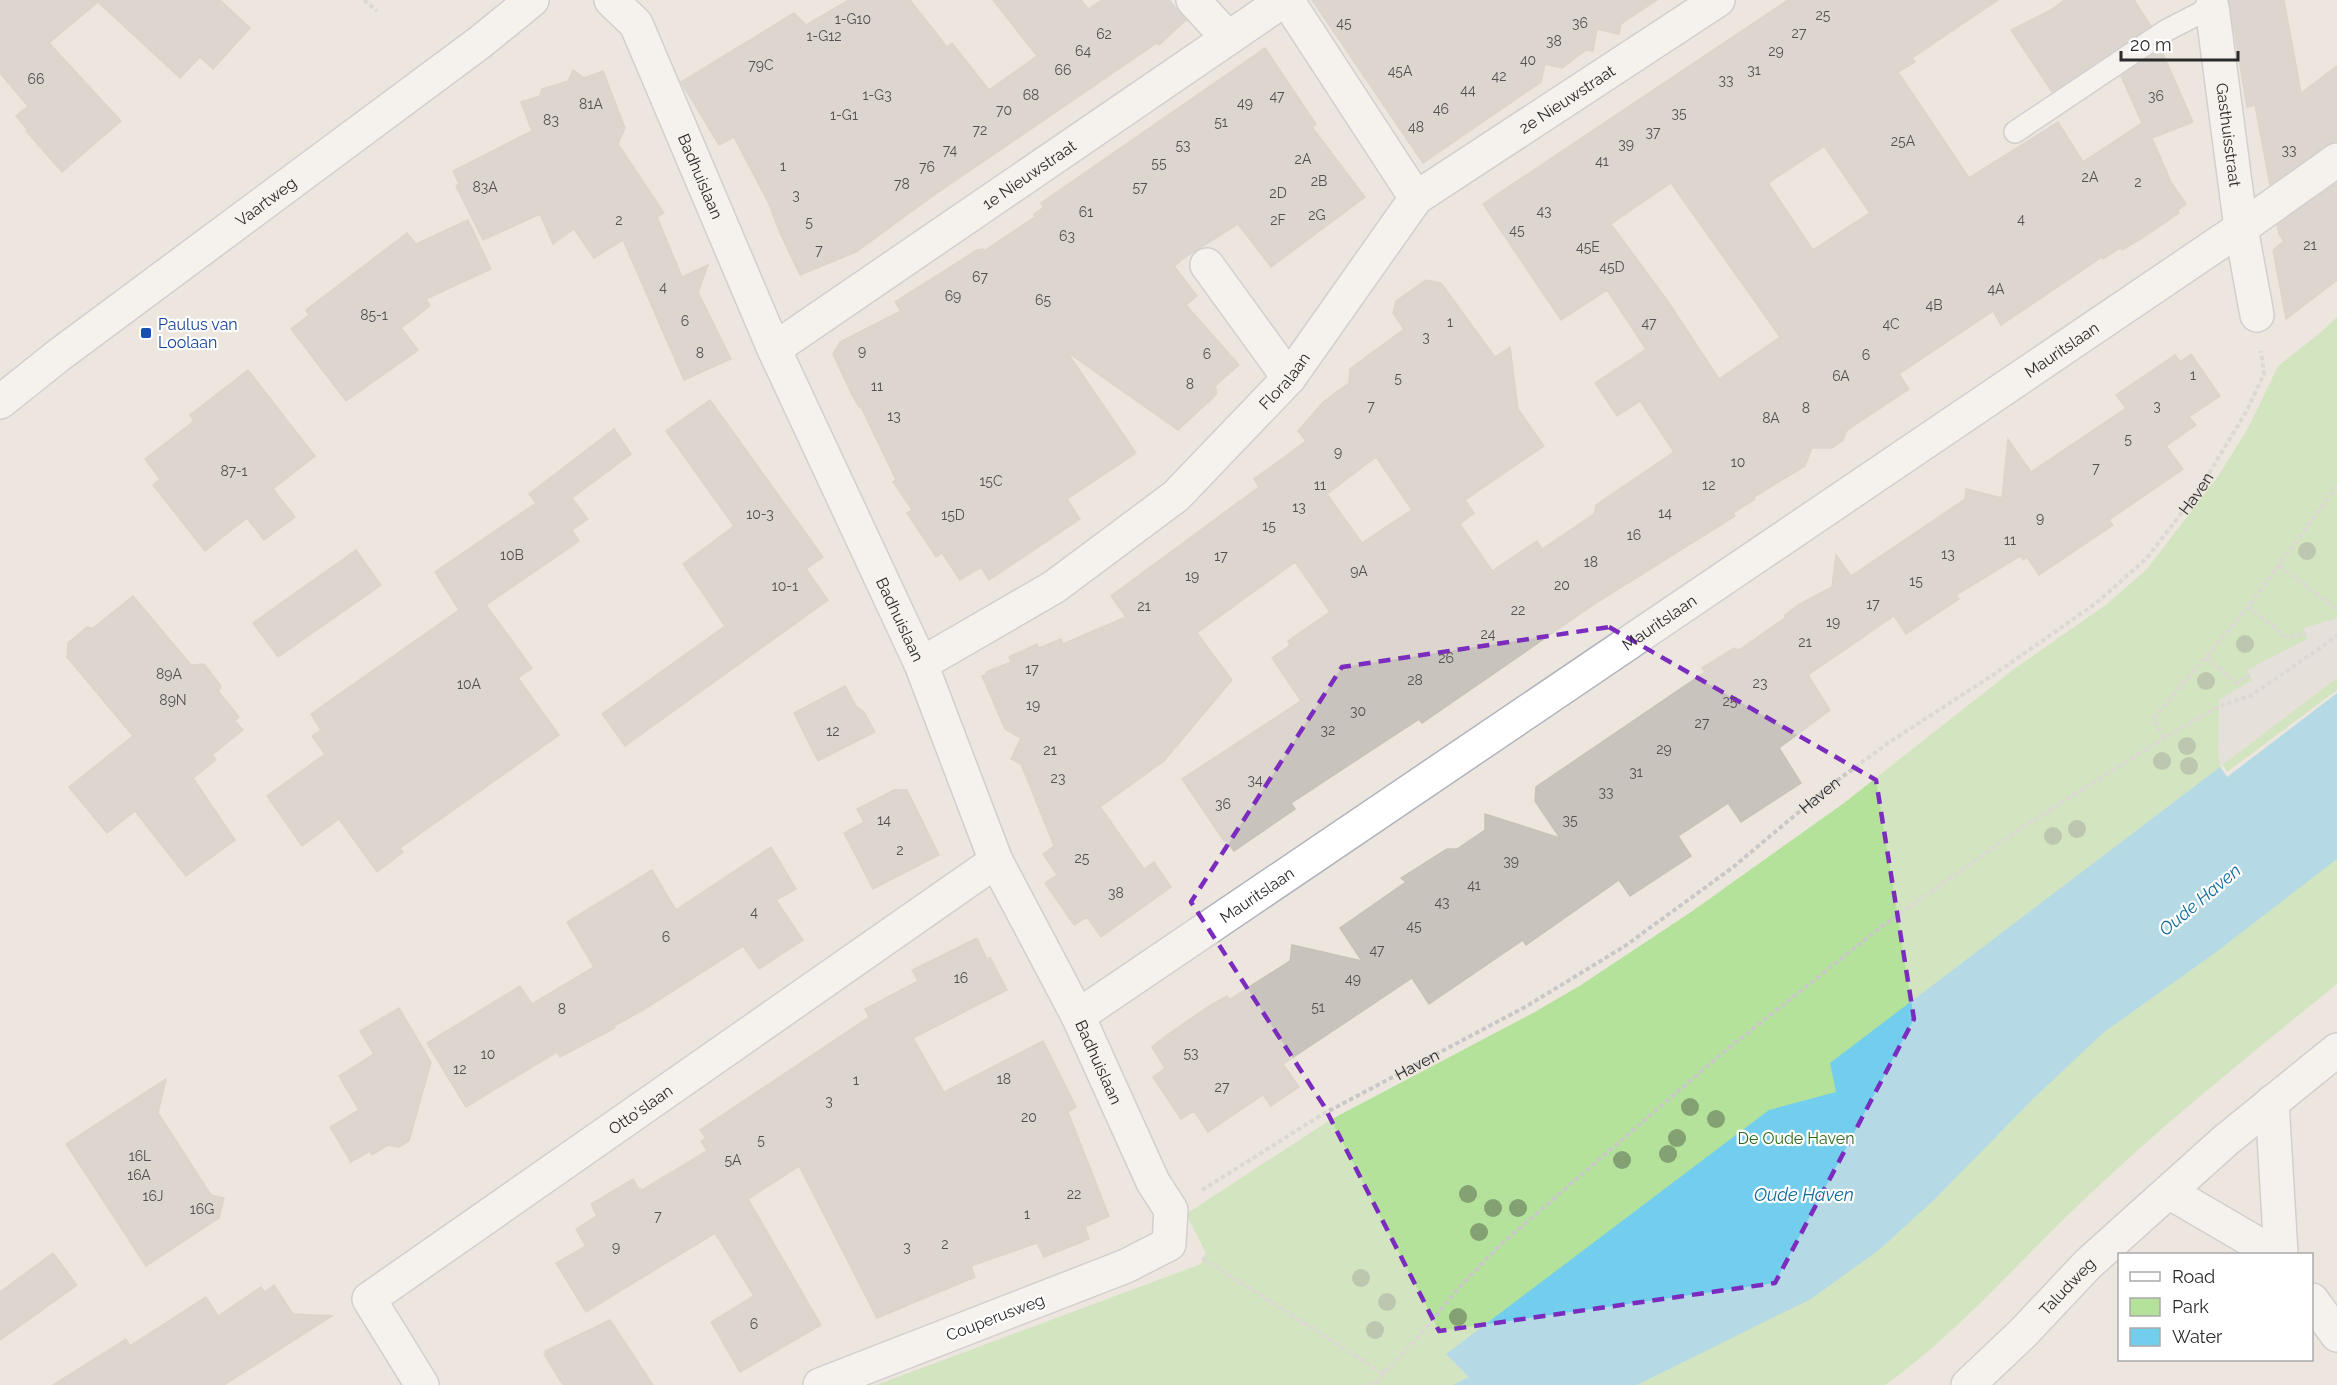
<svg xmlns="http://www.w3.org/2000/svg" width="2337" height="1385" font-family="Raleway,sans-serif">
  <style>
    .green { fill: #b4e29b }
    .plaza { fill: #ddd9d4 }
    .water { fill: #73cded }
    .pier { fill: #ede6de }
    .building { fill: #c8c3bd; stroke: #c8c2b7; stroke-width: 1.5; fill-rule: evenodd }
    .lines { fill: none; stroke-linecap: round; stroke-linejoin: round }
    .lane-casing { stroke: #b1b4be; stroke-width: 24 }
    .street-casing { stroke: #b1b4be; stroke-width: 36 }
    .secondary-casing { stroke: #b1b4be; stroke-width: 36 }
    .path { stroke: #c8c8c8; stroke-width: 4; stroke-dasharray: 4.5 3; stroke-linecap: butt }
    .lane { stroke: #fff; stroke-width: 21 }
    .street { stroke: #fff; stroke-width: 33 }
    .secondary { stroke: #fff; stroke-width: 33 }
    .tree { fill: #83a173 }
    .marked { fill: none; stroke: #7b2cbf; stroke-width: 4.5; stroke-dasharray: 12 8; stroke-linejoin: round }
    .transit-dot { fill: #1a4fb4; stroke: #fff; stroke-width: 2 }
    .labels { text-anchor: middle; stroke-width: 4.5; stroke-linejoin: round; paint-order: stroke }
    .number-label { font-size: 14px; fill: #525150 }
    .street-label { font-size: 16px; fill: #2b2b2b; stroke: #fff }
    .transit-label { font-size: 16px; fill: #164399; stroke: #fff; text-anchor: start }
    .park-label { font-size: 16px; fill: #2c681c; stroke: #fff }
    .water-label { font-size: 18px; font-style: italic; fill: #106b9a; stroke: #fff }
  </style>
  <rect width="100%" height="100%" fill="#ede6de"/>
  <!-- green -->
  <path class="green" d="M2337 317V984C2253 1052 2169 1119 2091 1193 2022 1257 1961 1331 1885 1385H876L1201 1264 1206 1253 1186 1214 1330 1120 1533 1013 1581 985 1691 912 1844 803 2014 669 2107 604 2147 569 2219 475 2248 428 2278 366 2320 333Z"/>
  <!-- plaza -->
  <polygon class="plaza" points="2337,618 2337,678 2220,767 2218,752 2219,700 2252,680 2247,670 2307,639 2304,628"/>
  <!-- water -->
  <polygon class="water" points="2337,693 2337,859 2215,953 2103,1033 2034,1098 1934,1200 1879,1250 1811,1299 1637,1385 1453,1385 1469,1377 1446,1354 1769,1110 1836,1092 1830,1063 2220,767 2227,776"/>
  <!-- pier -->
  <polygon class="pier" points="2337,690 2337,693 2227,777 2221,767 2223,765 2227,772"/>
  <!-- building -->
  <g class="building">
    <polygon points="0,0 220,0 250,28 213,69 200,57 180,78 98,2 49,43 121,121 62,172 26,131 28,130 16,116 28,106 0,73"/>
    <polygon points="849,0 910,0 947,47 952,43 989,90 1037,56 993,0 1081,0 1088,9 1102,0 1169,0 1186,20 1159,45 1157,43 1069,103 930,198 856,252 800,275 780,233 769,204 734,137 719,145 681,82 794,13 806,25"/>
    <polygon points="1312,0 1657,0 1621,24 1619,34 1597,29 1593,51 1586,50 1562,68 1545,64 1541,82 1423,163"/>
    <path d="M1788 0H1998L1912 58 1915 62 1898 72 1969 178 2058 122 2083 162 2121 137 2142 123 2121 76 2161 49 2193 122 2152 138 2171 182 2186 204 2178 210 2179 213 2142 238 2122 250 2121 247 2103 259 2102 257 2001 325 1993 311 1899 374 1909 389 1847 430 1843 440 1832 448H1812L1805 466 1754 497 1755 499 1733 513 1735 516 1596 603 1422 723 1419 719 1291 803 1295 809 1234 851 1226 840 1224 841 1182 779 1301 701 1272 658 1290 645 1288 641 1330 612 1295 562 1197 633 1232 680 1164 761 1100 807 1112 823 1108 827 1113 825 1144 869 1154 862 1171 887 1101 937 1087 917 1074 925 1045 883 1057 875 1043 854 1054 846 1021 764 1011 759 1021 738 1005 729 982 676 986 675V672L1011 662 1009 657 1037 644 1039 648 1061 639 1063 644 1126 617 1111 596 1259 487 1254 479 1306 441 1298 431 1323 402 1349 383 1350 369 1404 329 1393 313 1396 301 1426 280 1441 283 1495 357 1510 347 1518 409 1544 446 1465 500 1474 513 1460 524 1492 571 1537 541 1542 549 1594 514 1596 505 1674 452 1640 401 1617 416 1595 383 1646 349 1607 290 1561 320 1483 204ZM1824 146 1870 213 1813 250 1768 183ZM1671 183 1780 337 1719 379 1669 303 1611 224ZM1376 457 1412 510 1362 543 1327 494Z"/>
    <polygon points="2065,0 2134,0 2151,26 2052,92 2011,30 2049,11"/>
    <polygon points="2229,0 2284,0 2301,93 2337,66 2337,142 2326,145 2270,185 2255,105 2247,107"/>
    <polygon points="1265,48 1316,124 1312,127 1365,197 1271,267 1238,224 1179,261 1180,262 1174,266 1197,296 1186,305 1239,365 1215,386 1217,394 1178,430 1067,352 1136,453 1067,499 1080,519 989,580 981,567 960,580 942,553 936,557 907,513 912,510 893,482 896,480 861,407 859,407 852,395 833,354 840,342 901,311 895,302 977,250 983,249 984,251 1035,217 1034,214 1043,208 1041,203"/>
    <polygon points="573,70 584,78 603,71 625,128 618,144 664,213 657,217 682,277 708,265 698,292 731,359 684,380 623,240 594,258 574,229 553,244 540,214 483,240 456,186 459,184 453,171 532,131 521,102 540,96 542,89 568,81"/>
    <polygon points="2337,183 2337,280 2286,319 2273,250 2284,241 2279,234 2277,225"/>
    <polygon points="468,220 491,269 426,299 430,306 401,328 418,350 346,401 291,329 309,315 306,310 407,233 416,244"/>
    <polygon points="2191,354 2220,396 2189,417 2196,425 2166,446 2183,469 2109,520 2113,525 2039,575 2027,557 2023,560 2020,556 1956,595 1959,599 1906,634 1894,616 1808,675 1830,710 1779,748 1801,783 1741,822 1728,803 1678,836 1691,856 1630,896 1619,880 1526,945 1523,940 1429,1004 1412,978 1283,1064 1299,1087 1271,1106 1263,1095 1208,1132 1194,1111 1181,1119 1153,1077 1165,1068 1152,1047 1167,1035 1209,1006 1227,996 1229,1000 1290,961 1292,945 1362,961 1340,928 1406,882 1401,878 1447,849 1457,849 1485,830 1485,814 1560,838 1535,801 1536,787 1705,672 1702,668 1734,648 1739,650 1785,618 1785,615 1798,605 1832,587 1836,555 1851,576 1965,499 1966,489 2002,498 2008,439 2031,472 2126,408 2116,395 2175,355 2180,362"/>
    <polygon points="248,370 315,456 273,489 295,517 264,540 247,518 205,551 153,485 160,479 145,459 194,421 190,415"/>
    <polygon points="710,400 823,557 806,569 828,600 625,746 602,714 725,626 683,564 734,526 666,431"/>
    <polygon points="614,429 631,454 572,498 588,519 572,530 579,541 486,605 532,668 518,678 559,735 400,848 403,852 377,872 339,819 302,846 267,796 325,754 312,736 321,730 311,714 459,610 435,572 536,503 529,494"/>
    <polygon points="356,550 381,585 278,657 253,623"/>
    <polygon points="133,596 191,665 204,664 221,686 218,691 239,717 235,721 243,730 212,755 216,760 193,778 235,840 186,876 135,811 107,833 69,787 133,736 67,657 68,643 87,627 93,628"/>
    <polygon points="845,686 856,706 864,712 875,732 818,761 794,713"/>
    <polygon points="894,790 907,790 939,855 873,889 844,833 864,822 857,809"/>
    <polygon points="771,847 796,889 776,900 803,940 759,969 743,946 643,1010 614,1026 615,1028 560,1057 557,1052 466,1107 427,1043 520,986 532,1004 594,967 567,922 652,870 676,910"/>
    <polygon points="977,938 987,959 990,957 1007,990 913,1038 944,1092 1043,1041 1076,1107 1068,1112 1109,1216 1085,1227 1089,1239 1044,1257 1037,1243 971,1266 975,1277 877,1318 799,1166 748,1199 821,1325 740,1372 711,1322 754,1296 715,1233 586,1312 556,1263 586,1246 576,1229 597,1216 591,1204 633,1179 639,1189 640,1188 642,1190 707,1151 701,1141 706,1138 700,1130 869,1017 865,1009 918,981 912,970"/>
    <polygon points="399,1008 431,1062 409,1141 399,1147 388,1145 372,1155 370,1151 351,1162 330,1127 359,1110 339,1076 374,1054 360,1031"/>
    <polygon points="166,1079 158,1113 211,1195 224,1198 219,1218 146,1266 66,1144"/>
    <polygon points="53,1253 77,1285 0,1340 0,1292"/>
    <polygon points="274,1285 293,1314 332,1316 224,1385 53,1385 126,1339 130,1346 206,1297 218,1316 261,1287 264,1292"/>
    <polygon points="610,1320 653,1385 563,1385 544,1354 546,1353 545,1351"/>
  </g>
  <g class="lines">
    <!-- lane casing -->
    <g class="lane-casing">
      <polyline id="lane" points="2015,132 2167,30 2212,7"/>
    </g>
    <!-- street casing -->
    <g class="street-casing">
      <g id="street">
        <path id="s2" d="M611 0 636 24 774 349 921 664 996 861 1078 1016 1153 1182 1171 1210 1169 1244 1126 1266 820 1385"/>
        <polyline points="1193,0 1228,38"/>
        <polyline points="1287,0 1416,198"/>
        <path id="s3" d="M2212 7 2241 228 2257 315"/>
        <polyline points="1207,265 1289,378"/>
        <path id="s4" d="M774 349 1284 0"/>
        <path id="s5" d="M921 664 1054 587 1176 496 1289 378 1416 198 1718 0"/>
        <path id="s6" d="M1078 1016 2241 228 2337 160"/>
        <polyline points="2272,1102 2281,1254"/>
        <polyline points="2169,1192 2275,1254"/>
        <polyline points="2312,1300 2337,1335"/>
        <path id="s7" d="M422 1385 369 1299 996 861"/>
        <path id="s8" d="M1968 1385 2023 1333 2088 1264 2226 1140 2337 1050"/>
      </g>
    </g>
    <!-- secondary casing -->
    <g class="secondary-casing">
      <g id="secondary">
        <path id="s9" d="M0 402 59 355 479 43 532 0"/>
      </g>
    </g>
    <!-- path -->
    <g class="path">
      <polyline points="364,0 377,11"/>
      <polyline points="2279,566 2337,609"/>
      <polyline points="2248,607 2288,638 2306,633"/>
      <polyline points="2206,658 2237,683 2250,675"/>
      <polyline points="2164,738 2153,719 2248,607 2337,486"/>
      <path id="s1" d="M1202 1190 1323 1114 1527 1006 1625 946 1732 868 1831 785 1888 743 1996 673 2095 604 2147 558 2199 490 2246 412 2264 374 2261 351"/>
      <polyline points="1202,1258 1384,1374"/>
      <polyline points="1368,1385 1375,1383 1421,1334 1456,1291 1499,1246 1720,1055 1881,927 2020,829 2164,738 2218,707 2252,695 2337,636"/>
    </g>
    <!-- lane -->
    <use href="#lane" class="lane"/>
    <!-- street -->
    <use href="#street" class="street"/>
    <!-- secondary -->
    <use href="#secondary" class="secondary"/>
  </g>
  <!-- trees -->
  <g class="tree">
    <circle cx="2307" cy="551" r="9"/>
    <circle cx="2245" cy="644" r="9"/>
    <circle cx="2206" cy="681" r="9"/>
    <circle cx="2187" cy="746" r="9"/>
    <circle cx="2162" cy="761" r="9"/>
    <circle cx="2189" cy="766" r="9"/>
    <circle cx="2077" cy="829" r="9"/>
    <circle cx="2053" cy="836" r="9"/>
    <circle cx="1690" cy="1107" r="9"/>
    <circle cx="1716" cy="1119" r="9"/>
    <circle cx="1677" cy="1138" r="9"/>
    <circle cx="1668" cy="1154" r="9"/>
    <circle cx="1622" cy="1160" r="9"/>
    <circle cx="1468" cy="1194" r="9"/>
    <circle cx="1493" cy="1208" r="9"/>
    <circle cx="1518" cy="1208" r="9"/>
    <circle cx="1479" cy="1232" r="9"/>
    <circle cx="1361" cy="1278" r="9"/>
    <circle cx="1387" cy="1302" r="9"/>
    <circle cx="1458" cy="1317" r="9"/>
    <circle cx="1375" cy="1330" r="9"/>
  </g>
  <!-- marked area -->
  <path d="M0 0H2337V1385H0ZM1609 627 1876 780 1914 1019 1775 1283 1439 1331 1324 1106 1191 902 1342 667Z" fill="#ede6de" fill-opacity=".55" fill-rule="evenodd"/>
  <path class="marked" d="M1609 627 1876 780 1914 1019 1775 1283 1439 1331 1324 1106 1191 902 1342 667Z"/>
  <!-- markers -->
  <rect class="transit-dot" x="140" y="327" width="12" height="12" rx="3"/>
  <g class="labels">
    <!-- number labels -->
    <g class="number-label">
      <text x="1823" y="20">25</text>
      <text x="853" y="24">1-G10</text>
      <text x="1344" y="28">45</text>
      <text x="1580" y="28">36</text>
      <text x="1799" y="38">27</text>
      <text x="1104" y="39">62</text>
      <text x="824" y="41">1-G12</text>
      <text x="1554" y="46">38</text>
      <text x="1083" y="56">64</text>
      <text x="1776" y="56">29</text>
      <text x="1528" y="65">40</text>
      <text x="761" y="70">79C</text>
      <text x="1063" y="75">66</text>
      <text x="1754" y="75">31</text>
      <text x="1400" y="76">45A</text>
      <text x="1499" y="81">42</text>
      <text x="36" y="84">66</text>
      <text x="1726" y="85">33</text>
      <text x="1468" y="95">44</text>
      <text x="877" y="100">1-G3</text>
      <text x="1031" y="100">68</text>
      <text x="1277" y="101">47</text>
      <text x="2156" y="101">36</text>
      <text x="1245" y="108">49</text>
      <text x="591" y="109">81A</text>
      <text x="1441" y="114">46</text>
      <text x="1004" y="115">70</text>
      <text x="1679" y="118">35</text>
      <text x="844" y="120">1-G1</text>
      <text x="551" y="125">83</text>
      <text x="1221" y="127">51</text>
      <text x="1416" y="132">48</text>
      <text x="980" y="135">72</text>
      <text x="1653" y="137">37</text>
      <text x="1903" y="146">25A</text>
      <text x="1626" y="149">39</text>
      <text x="1183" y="150">53</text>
      <text x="950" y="155">74</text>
      <text x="2289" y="155">33</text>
      <text x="1303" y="164">2A</text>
      <text x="1602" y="166">41</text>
      <text x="1159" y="168">55</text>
      <text x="783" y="171">1</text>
      <text x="927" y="172">76</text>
      <text x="2090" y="182">2A</text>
      <text x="1319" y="186">2B</text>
      <text x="2138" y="187">2</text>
      <text x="902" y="189">78</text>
      <text x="485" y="192">83A</text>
      <text x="1140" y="192">57</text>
      <text x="1278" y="198">2D</text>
      <text x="796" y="200">3</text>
      <text x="1544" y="216">43</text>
      <text x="1086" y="217">61</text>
      <text x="1317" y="220">2G</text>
      <text x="2021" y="224">4</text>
      <text x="619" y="225">2</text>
      <text x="1278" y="225">2F</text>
      <text x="809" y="227">5</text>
      <text x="1517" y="235">45</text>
      <text x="1067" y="241">63</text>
      <text x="2310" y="250">21</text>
      <text x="1588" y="252">45E</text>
      <text x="819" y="255">7</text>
      <text x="1612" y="272">45D</text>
      <text x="980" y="282">67</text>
      <text x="663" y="292">4</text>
      <text x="1996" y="294">4A</text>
      <text x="953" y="301">69</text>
      <text x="1043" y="305">65</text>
      <text x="1934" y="310">4B</text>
      <text x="374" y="320">85-1</text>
      <text x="685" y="326">6</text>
      <text x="1450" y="327">1</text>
      <text x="1649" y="328">47</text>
      <text x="1891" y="329">4C</text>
      <text x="1426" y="342">3</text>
      <text x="862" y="356">9</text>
      <text x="700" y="358">8</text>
      <text x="1207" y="359">6</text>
      <text x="1866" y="360">6</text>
      <text x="2193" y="380">1</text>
      <text x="1841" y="381">6A</text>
      <text x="1398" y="383">5</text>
      <text x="1190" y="389">8</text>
      <text x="877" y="391">11</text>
      <text x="1371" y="411">7</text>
      <text x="2157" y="411">3</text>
      <text x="1806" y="413">8</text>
      <text x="894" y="421">13</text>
      <text x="1771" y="423">8A</text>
      <text x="2128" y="444">5</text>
      <text x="1338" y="457">9</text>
      <text x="1738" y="467">10</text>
      <text x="2096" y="473">7</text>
      <text x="234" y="476">87-1</text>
      <text x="991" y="486">15C</text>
      <text x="1320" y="490">11</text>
      <text x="1709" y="490">12</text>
      <text x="1299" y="512">13</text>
      <text x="1665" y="518">14</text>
      <text x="760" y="519">10-3</text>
      <text x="953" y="520">15D</text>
      <text x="2040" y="523">9</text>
      <text x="1269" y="531">15</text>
      <text x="1634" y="540">16</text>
      <text x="2010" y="545">11</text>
      <text x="1948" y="559">13</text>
      <text x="512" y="560">10B</text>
      <text x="1221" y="561">17</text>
      <text x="1591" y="567">18</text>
      <text x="1359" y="576">9A</text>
      <text x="1192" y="581">19</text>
      <text x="1916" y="586">15</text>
      <text x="1562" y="590">20</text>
      <text x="785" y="591">10-1</text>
      <text x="1873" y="609">17</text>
      <text x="1144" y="611">21</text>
      <text x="1518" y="615">22</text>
      <text x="1833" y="627">19</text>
      <text x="1488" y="639">24</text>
      <text x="1805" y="647">21</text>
      <text x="1446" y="663">26</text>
      <text x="1032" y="674">17</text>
      <text x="169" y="679">89A</text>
      <text x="1415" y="685">28</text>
      <text x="1760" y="688">23</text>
      <text x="469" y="689">10A</text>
      <text x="173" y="705">89N</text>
      <text x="1730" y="706">25</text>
      <text x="1033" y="710">19</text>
      <text x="1358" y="716">30</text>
      <text x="1702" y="728">27</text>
      <text x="1328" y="735">32</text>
      <text x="833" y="736">12</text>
      <text x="1664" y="754">29</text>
      <text x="1050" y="755">21</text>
      <text x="1636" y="777">31</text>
      <text x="1058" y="783">23</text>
      <text x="1255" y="785">34</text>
      <text x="1606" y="797">33</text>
      <text x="1223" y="809">36</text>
      <text x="884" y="825">14</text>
      <text x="1570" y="825">35</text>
      <text x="900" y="855">2</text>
      <text x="1082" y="863">25</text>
      <text x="1511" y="866">39</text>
      <text x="1474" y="890">41</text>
      <text x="1116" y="898">38</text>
      <text x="1442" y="907">43</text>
      <text x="754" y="917">4</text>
      <text x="1414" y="931">45</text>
      <text x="666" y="942">6</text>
      <text x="1377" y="955">47</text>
      <text x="961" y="983">16</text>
      <text x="1353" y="984">49</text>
      <text x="1318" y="1012">51</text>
      <text x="562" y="1014">8</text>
      <text x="1191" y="1058">53</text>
      <text x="488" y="1059">10</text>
      <text x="460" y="1074">12</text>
      <text x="1004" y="1084">18</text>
      <text x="856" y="1085">1</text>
      <text x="1222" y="1092">27</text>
      <text x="829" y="1106">3</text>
      <text x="1029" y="1122">20</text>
      <text x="761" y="1145">5</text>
      <text x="140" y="1161">16L</text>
      <text x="733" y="1165">5A</text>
      <text x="139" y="1180">16A</text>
      <text x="1074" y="1199">22</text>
      <text x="153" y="1201">16J</text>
      <text x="202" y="1214">16G</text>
      <text x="1027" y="1219">1</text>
      <text x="658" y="1221">7</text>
      <text x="945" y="1249">2</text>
      <text x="616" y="1252">9</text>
      <text x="907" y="1252">3</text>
      <text x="754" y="1329">6</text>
    </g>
    <!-- street labels -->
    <g class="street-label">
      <text dy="6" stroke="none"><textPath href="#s5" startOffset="870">2e Nieuwstraat</textPath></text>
      <text dy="6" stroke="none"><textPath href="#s3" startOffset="129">Gasthuisstraat</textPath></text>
      <text dy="6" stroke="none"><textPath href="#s4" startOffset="309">1e Nieuwstraat</textPath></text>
      <text dy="6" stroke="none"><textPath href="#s2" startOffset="200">Badhuislaan</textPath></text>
      <text dy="6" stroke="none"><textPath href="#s9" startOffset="333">Vaartweg</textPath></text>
      <text dy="6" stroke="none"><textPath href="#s6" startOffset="1188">Mauritslaan</textPath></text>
      <text dy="6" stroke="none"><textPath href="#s5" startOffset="464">Floralaan</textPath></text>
      <text dy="6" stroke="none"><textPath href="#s1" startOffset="1221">Haven</textPath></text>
      <text dy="6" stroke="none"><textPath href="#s2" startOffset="686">Badhuislaan</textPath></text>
      <text dy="6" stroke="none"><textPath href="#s6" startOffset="702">Mauritslaan</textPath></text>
      <text dy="6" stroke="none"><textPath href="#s1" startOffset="735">Haven</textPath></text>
      <text dy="6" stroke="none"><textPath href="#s6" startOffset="216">Mauritslaan</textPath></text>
      <text dy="6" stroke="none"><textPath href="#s2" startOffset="1172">Badhuislaan</textPath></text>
      <text dy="6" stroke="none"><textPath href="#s1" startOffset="249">Haven</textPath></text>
      <text dy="6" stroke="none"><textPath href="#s7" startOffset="432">Otto'slaan</textPath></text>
      <text dy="6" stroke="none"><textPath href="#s8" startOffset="140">Taludweg</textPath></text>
      <text transform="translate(995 1317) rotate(-21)" y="6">Couperusweg</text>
    </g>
    <!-- transit labels -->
    <g class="transit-label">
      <text x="158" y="330">Paulus van<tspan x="158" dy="18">Loolaan</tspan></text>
    </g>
    <!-- park labels -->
    <g class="park-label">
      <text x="1796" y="1144">De Oude Haven</text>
    </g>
    <!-- water labels -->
    <g class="water-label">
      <text transform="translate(2200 900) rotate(-40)" y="6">Oude Haven</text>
      <text x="1804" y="1201">Oude Haven</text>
    </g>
  </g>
  <!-- legend -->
  <rect x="2118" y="1253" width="195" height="108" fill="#ffffff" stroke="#aaaaaa" stroke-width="1.5"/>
  <rect x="2130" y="1272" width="30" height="9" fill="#ffffff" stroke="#aaaaaa" stroke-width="1.5"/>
  <text x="2172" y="1283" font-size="18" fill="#2b2b2b">Road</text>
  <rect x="2130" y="1298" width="30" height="18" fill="#b4e29b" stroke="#aaaaaa" stroke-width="1.5"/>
  <text x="2172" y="1313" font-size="18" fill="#2b2b2b">Park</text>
  <rect x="2130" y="1328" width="30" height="18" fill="#73cded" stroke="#aaaaaa" stroke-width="1.5"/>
  <text x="2172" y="1343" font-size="18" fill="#2b2b2b">Water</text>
  <!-- scale -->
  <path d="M2121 51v9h117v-9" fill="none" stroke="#2b2b2b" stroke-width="3"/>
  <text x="2130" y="51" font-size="18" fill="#2b2b2b" stroke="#ffffff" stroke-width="4.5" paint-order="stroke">20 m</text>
</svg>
